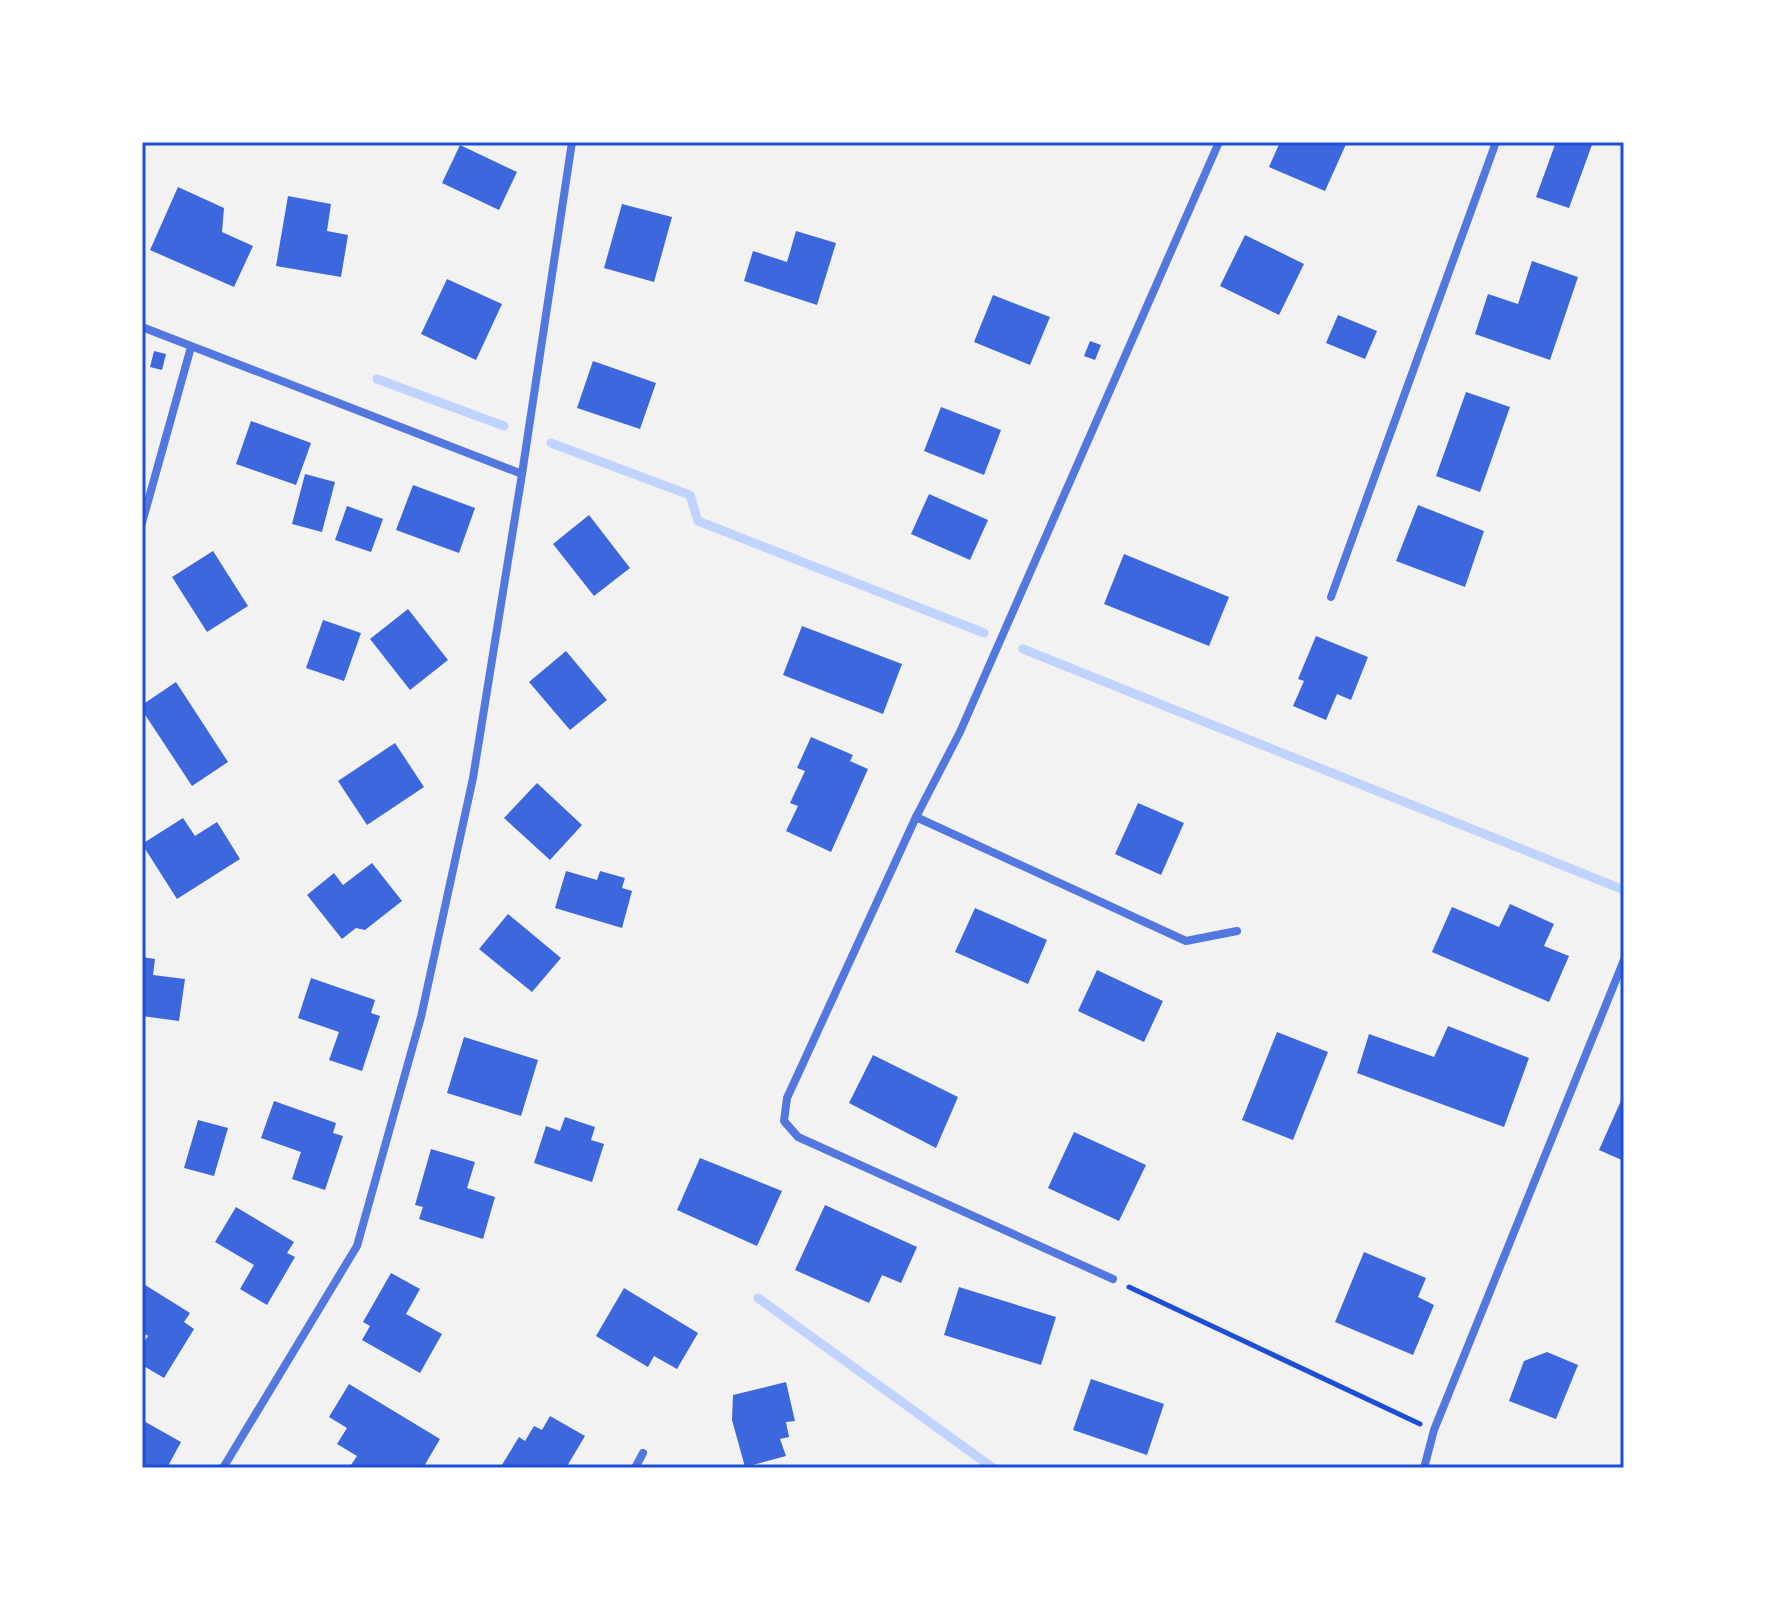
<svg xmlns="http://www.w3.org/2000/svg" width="1766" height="1610" font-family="Jost,sans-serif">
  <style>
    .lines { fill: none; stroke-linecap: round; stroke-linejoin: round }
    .stream { stroke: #bfd3fe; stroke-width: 9 }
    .building { fill: #3d67dc }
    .path { stroke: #1d4ed8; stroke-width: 5 }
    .minor { stroke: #5277de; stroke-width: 8 }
    .neatline { fill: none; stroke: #1d4ed8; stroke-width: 3 }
  </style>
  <rect width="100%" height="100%" fill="#f2f2f2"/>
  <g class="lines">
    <!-- stream -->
    <g class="stream">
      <polyline points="377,379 504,426"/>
      <polyline points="551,443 690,495 698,521 984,633"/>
      <polyline points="1023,649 1624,890"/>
      <polyline points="758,1298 993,1468"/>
    </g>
  </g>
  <!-- building -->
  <g class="building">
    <polygon points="1280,142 1347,142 1325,191 1269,167"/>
    <polygon points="1556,142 1593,142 1569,208 1536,197"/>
    <polygon points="460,145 517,172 499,210 442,183"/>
    <polygon points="178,187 224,208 222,232 253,246 234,287 150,250"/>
    <polygon points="288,196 331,204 327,231 348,235 341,277 276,266"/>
    <polygon points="622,204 672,217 654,282 604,268"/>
    <polygon points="796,231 836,243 817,305 744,281 753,251 787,262"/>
    <polygon points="1245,235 1304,264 1279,315 1220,286"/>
    <polygon points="1532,261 1578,277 1550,360 1475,334 1488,294 1518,304"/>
    <polygon points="447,279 502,304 476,360 421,334"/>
    <polygon points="993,295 1050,317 1030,365 974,342"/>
    <polygon points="1338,315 1377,331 1365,359 1326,343"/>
    <polygon points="1090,341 1101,345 1095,360 1084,356"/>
    <polygon points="154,351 166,354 162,370 150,367"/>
    <polygon points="593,361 656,383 640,429 577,408"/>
    <polygon points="1466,392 1510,407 1480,492 1436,476"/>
    <polygon points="941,407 1001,430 984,475 924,451"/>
    <polygon points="251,421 311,443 296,485 236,464"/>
    <polygon points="305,474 335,482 322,532 292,524"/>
    <polygon points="413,485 475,508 459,553 396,530"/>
    <polygon points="929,494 988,520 970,560 911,534"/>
    <polygon points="1418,505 1484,531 1465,587 1396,561"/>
    <polygon points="347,506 383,519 371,552 335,540"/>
    <polygon points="589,515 630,568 594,596 553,544"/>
    <polygon points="213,551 248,606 207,632 172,577"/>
    <polygon points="1124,554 1229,597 1209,646 1104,604"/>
    <polygon points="408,609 448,660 410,690 370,639"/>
    <polygon points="323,620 361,633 344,681 306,668"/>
    <polygon points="802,626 902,664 883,714 783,675"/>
    <polygon points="1316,636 1368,657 1351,700 1337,694 1326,720 1293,706 1304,681 1298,679"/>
    <polygon points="566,651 607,700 570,730 529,682"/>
    <polygon points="176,682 228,762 192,786 142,710 142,705"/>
    <polygon points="811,737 853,755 850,761 868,769 831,852 786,831 798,806 790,803 805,771 797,768"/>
    <polygon points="395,743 424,787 367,825 338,781"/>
    <polygon points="537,783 582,825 550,860 504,818"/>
    <polygon points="1138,803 1184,823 1161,875 1115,854"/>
    <polygon points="183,818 195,836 217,822 240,859 177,899 142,844"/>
    <polygon points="372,863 402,901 365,930 356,928 342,939 307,895 334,873 343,885"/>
    <polygon points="566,871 597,880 600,871 625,878 622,888 632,891 622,928 555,908"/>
    <polygon points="1510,904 1554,924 1544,946 1569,956 1549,1002 1432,952 1452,907 1499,927"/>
    <polygon points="975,908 1047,940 1028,984 955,952"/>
    <polygon points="508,914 561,958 532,992 479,949"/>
    <polygon points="142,957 155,959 153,975 185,979 179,1021 142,1016"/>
    <polygon points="1097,970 1163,1001 1144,1042 1078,1011"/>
    <polygon points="311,978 375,1000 371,1013 380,1016 362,1071 329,1060 339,1032 298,1018"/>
    <polygon points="1448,1026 1529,1058 1504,1127 1357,1073 1369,1034 1434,1057"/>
    <polygon points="1277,1032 1328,1052 1293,1140 1242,1120"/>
    <polygon points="464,1037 538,1060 521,1116 447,1093"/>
    <polygon points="873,1055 958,1097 936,1148 849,1103"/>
    <polygon points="1624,1094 1624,1161 1599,1150"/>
    <polygon points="274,1101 336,1123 333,1133 343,1136 325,1190 292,1179 301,1152 261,1138"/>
    <polygon points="565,1117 595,1127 591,1140 604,1144 592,1182 534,1163 546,1126 560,1131"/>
    <polygon points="198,1120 228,1128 214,1176 184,1168"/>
    <polygon points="1074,1132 1146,1165 1119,1221 1048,1188"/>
    <polygon points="431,1149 475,1162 467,1188 495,1197 483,1239 419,1219 423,1207 415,1205"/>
    <polygon points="700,1158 782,1191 757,1246 677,1210"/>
    <polygon points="825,1205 917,1247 901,1283 882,1275 869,1303 795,1270"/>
    <polygon points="236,1207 294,1242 287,1253 295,1257 267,1305 240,1289 254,1265 215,1242"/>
    <polygon points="1364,1252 1426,1278 1418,1297 1434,1305 1413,1355 1335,1322"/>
    <polygon points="391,1273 420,1289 406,1314 442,1334 420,1373 362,1340 370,1326 363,1322"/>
    <polygon points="142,1283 190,1313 184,1322 194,1329 164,1378 142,1365 142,1345 148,1336 142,1332"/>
    <polygon points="959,1287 1056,1317 1041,1365 944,1335"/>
    <polygon points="624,1288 698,1333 677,1369 654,1356 648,1367 596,1336"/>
    <polygon points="1547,1352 1578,1365 1556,1419 1509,1401 1524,1361"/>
    <polygon points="1091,1379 1164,1404 1147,1455 1073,1430"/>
    <polygon points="786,1382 795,1421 786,1422 789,1437 780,1439 786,1456 745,1467 732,1420 733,1395"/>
    <polygon points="349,1384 440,1439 423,1468 349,1468 357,1456 337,1444 347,1428 329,1417"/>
    <polygon points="550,1416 585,1436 566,1468 500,1468 519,1437 525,1441 534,1426 542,1430"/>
    <polygon points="142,1420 181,1442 167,1468 142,1468"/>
  </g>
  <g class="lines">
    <!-- path -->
    <polyline class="path" points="1129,1287 1420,1424"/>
    <!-- minor -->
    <g class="minor">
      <polyline points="142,327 522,474"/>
      <polyline points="142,523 191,347"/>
      <polyline points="1331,597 1496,142"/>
      <polyline points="916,817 1186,941 1237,931"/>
      <polyline points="1113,1279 798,1137 784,1121 787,1098 916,817 960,732 1219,142"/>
      <polyline points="223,1468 357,1246 421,1017 473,778 522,474 572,142"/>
      <polyline points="635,1468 643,1453"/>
      <polyline points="1424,1468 1434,1430 1624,960"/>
    </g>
  </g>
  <!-- border -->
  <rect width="1766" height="1610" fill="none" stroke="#ffffff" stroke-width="288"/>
  <rect x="144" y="144" width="1478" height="1322" class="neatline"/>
</svg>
